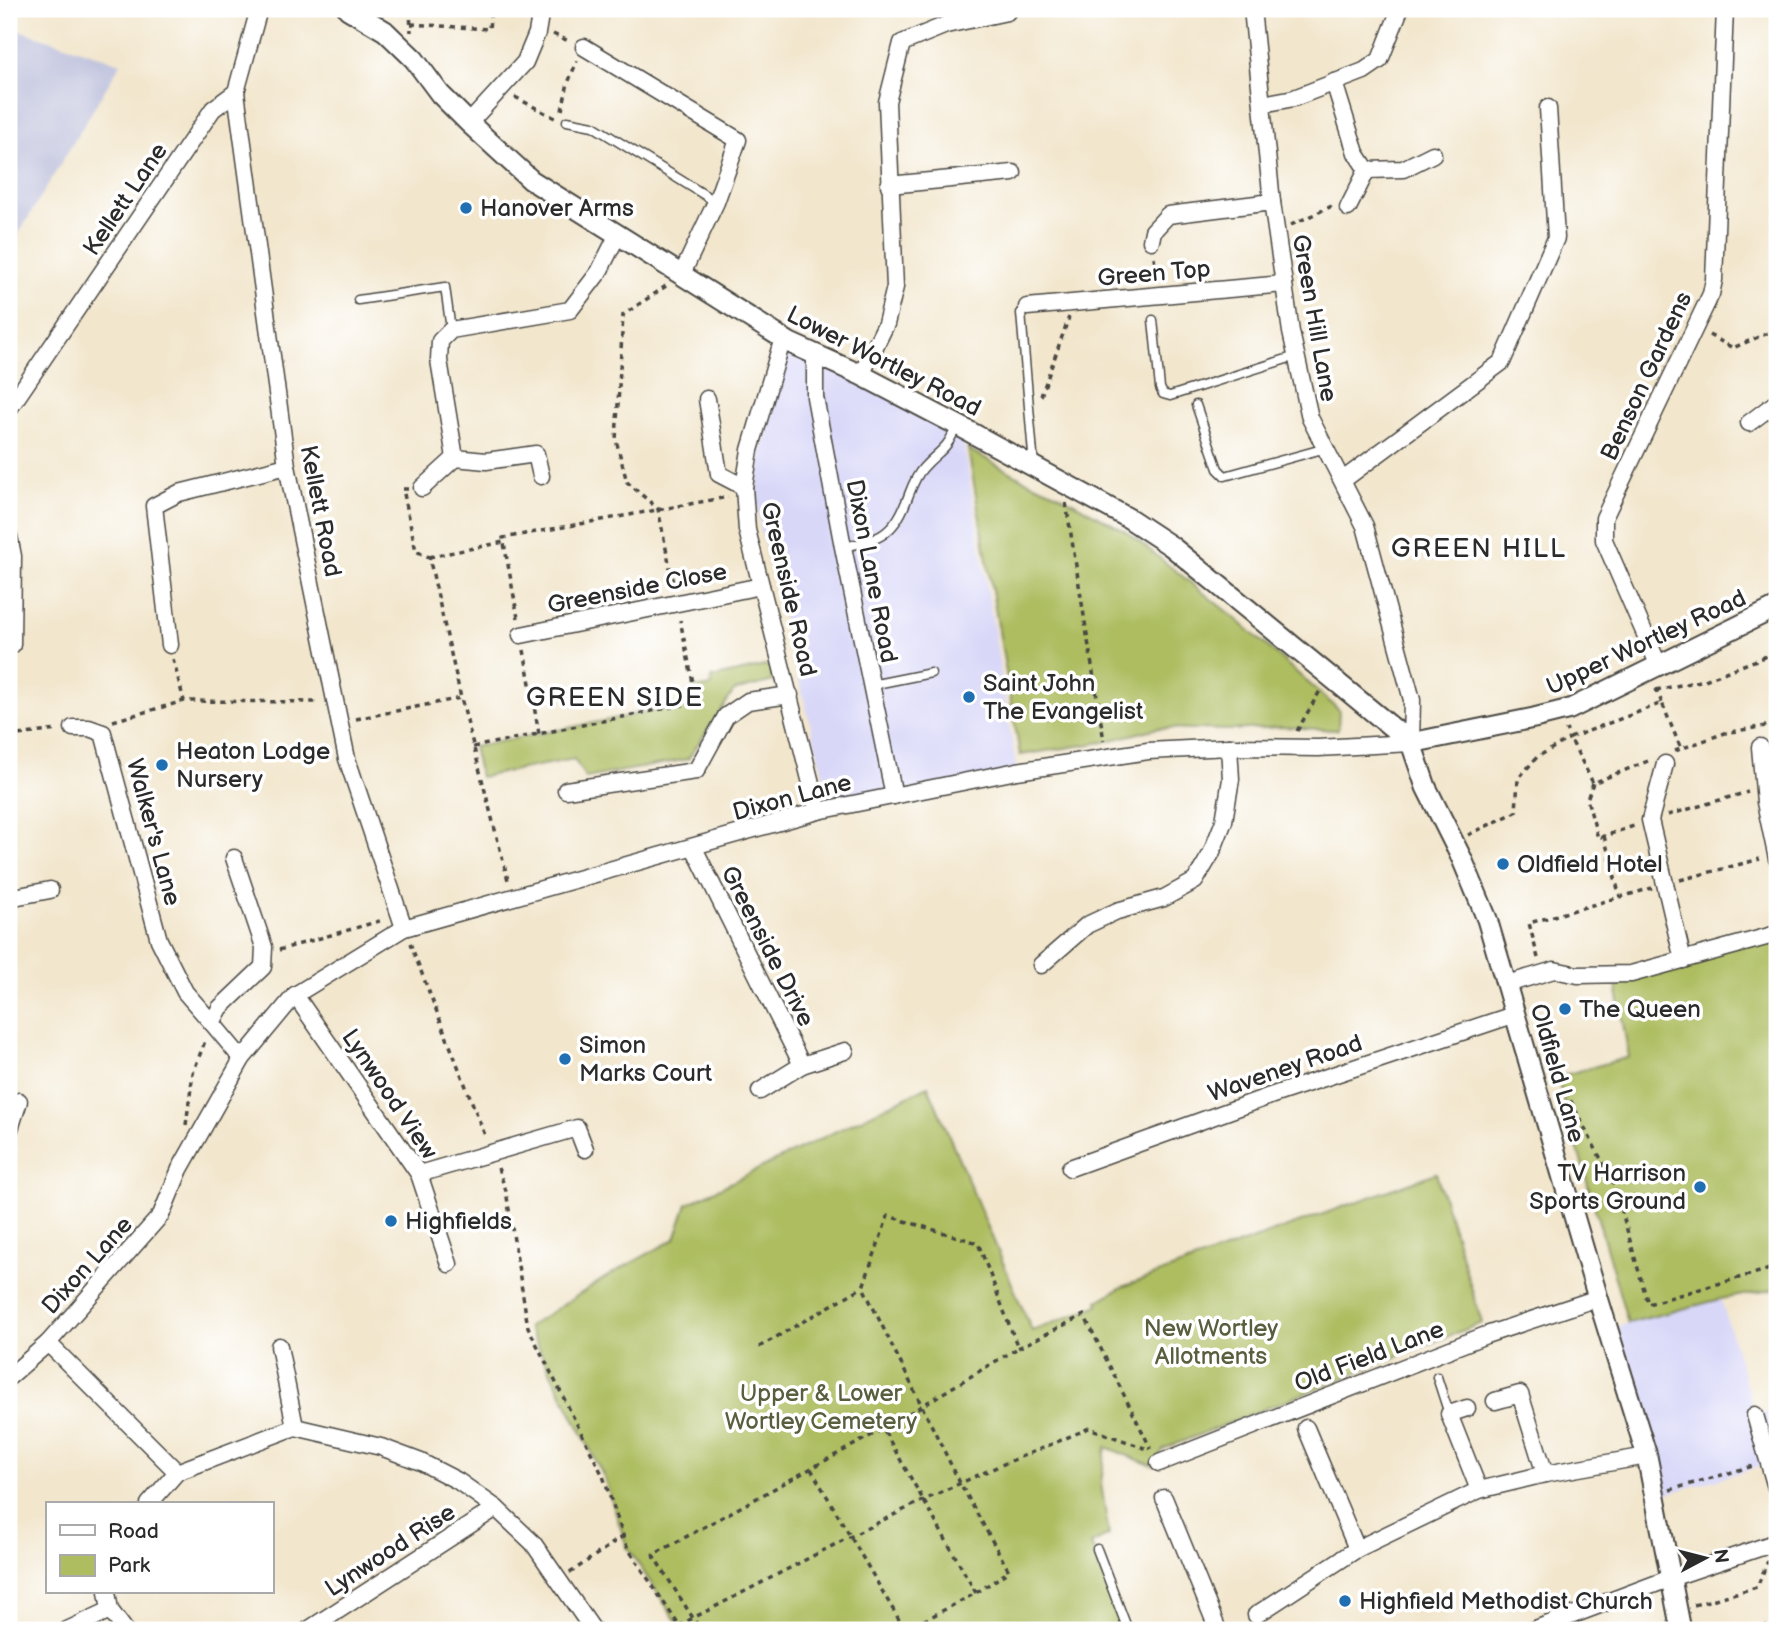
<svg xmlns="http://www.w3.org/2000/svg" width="1786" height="1639" font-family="'Balsamiq Sans',sans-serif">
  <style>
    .built { fill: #d8d7f8 }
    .industrial { fill: #bfc2dd }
    .green { fill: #adbd60; stroke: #6c7446; stroke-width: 2 }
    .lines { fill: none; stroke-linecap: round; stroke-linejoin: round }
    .service-casing { stroke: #494743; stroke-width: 11 }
    .minor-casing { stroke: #494743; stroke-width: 19 }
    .tertiary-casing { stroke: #494743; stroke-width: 23 }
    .path { stroke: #494743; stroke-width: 3.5; stroke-dasharray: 5 5; stroke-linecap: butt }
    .service { stroke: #fff; stroke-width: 8 }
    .minor { stroke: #fff; stroke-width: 16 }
    .tertiary { stroke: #fff; stroke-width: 19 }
    .poi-dot { fill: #1f6fb2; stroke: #fff; stroke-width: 2.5 }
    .labels { text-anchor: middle; stroke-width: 7; stroke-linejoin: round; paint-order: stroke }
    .street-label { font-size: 24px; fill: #2b2b2b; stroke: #fff }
    .poi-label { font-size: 24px; fill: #2b2b2b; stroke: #fff; text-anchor: start }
    .park-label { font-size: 24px; fill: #585e3e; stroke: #fff }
    .neighbourhood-label { font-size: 26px; letter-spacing: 2px; fill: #2b2b2b; stroke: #fff }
  </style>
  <rect width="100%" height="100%" fill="#fff"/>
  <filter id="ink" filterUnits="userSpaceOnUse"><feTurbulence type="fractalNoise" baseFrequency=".0143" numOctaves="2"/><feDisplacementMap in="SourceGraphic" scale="14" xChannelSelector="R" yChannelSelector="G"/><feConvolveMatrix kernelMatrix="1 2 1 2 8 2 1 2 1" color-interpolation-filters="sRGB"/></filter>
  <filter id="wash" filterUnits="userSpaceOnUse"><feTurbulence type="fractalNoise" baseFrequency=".00686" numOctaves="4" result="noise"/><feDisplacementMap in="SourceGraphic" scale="28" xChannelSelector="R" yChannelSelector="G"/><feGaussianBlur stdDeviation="1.57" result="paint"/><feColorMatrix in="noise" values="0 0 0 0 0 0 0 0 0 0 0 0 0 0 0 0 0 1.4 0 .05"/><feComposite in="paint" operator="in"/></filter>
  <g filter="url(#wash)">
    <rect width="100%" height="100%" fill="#f2e6cc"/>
    <!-- built -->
    <g class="built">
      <polygon points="790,343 961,427 1017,771 832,808 760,529 756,491 761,452"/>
      <polygon points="1721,1299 1755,1415 1777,1410 1777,1491 1769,1464 1656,1497 1608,1329"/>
    </g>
    <!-- industrial -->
    <polygon class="industrial" points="9,27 121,63 9,250"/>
    <!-- green -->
    <g class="green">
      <polygon points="968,449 1023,479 1058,494 1127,532 1235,618 1339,710 1338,730 1282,727 1232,730 1158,728 1104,742 1020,755"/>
      <polygon points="769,665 773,681 734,691 688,759 586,778 574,759 480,777 473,747 697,702 694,689 712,686 711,678"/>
      <polygon points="1777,934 1777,1289 1721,1299 1628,1323 1557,1077 1629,1057 1614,974"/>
      <polygon points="928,1086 1032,1331 1099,1305 1098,1301 1122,1287 1436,1173 1482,1323 1163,1449 1153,1466 1106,1447 1101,1483 1109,1535 1091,1544 1124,1630 682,1630 627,1547 603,1475 528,1327 611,1274 675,1239 687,1204"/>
    </g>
  </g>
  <g filter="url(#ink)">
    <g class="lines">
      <!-- service casing -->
      <g class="service-casing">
        <g id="service">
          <polyline points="567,121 593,126 716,202"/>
          <polyline points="358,300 445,287 451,330"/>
          <polyline points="1027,307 1021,313 1034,466"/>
          <polyline points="1153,320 1160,388 1163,394 1170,396 1296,356"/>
          <polyline points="1196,405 1218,469 1225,476 1326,448"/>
          <path d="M843 547C876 541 893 536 906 502 911 490 914 478 923 468 940 449 946 452 957 425"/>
          <polyline points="871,685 931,673"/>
          <polyline points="1437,1377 1449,1414"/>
          <polyline points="1763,1443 1777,1438"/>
          <polyline points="1097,1549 1128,1630"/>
        </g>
      </g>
      <!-- minor casing -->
      <g class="minor-casing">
        <g id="minor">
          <polyline points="9,10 9,9"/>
          <polyline points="584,47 738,140 716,202 681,276"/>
          <polyline points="1334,82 1356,153 1367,170 1348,208"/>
          <polyline points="236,92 287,466 347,759 404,928"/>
          <polyline points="1263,104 1294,98 1364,71 1380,60 1400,9"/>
          <polyline points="469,123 525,62 537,33 541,9"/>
          <polyline points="1367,170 1403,169 1433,154"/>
          <polyline points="889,185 1013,173"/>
          <polyline points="1151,241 1153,231 1168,215 1272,202"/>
          <polyline points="1027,307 1284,284"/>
          <polyline points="783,338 750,450 744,487 747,530 818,811"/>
          <polyline points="815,355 815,397 843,547 894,796"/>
          <polyline points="861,375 886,324 895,287 887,102 902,43 946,25 1007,12"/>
          <polyline points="707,399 719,474 744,487"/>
          <polyline points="9,409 213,109 236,92 259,9"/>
          <polyline points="1749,423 1777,402"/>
          <polyline points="541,476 536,454 486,461 455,458 439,360 440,341 451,330 570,310 599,272 618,234"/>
          <polyline points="1343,480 1502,362 1556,238 1548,108"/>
          <polyline points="422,488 455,458"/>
          <polyline points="9,536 13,556 12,645"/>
          <polyline points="521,635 761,586"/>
          <polyline points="170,645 154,506 179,493 287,466"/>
          <polyline points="1658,664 1604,540 1604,518 1711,294 1714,280 1725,9"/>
          <polyline points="73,728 89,728 103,733 159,940 185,992 212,1023"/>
          <polyline points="1760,747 1765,802 1777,859"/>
          <polyline points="1665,764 1650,820 1683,960"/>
          <polyline points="566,790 696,771 726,716 748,701 790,695"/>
          <polyline points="694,848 802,1065"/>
          <polyline points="234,858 264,947 263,967 220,1008 212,1023 242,1059"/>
          <polyline points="9,898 50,890"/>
          <polyline points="1041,965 1087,925 1117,911 1164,898 1195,881 1211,854 1224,821 1231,779 1229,747"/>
          <polyline points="1507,984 1554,970 1578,975 1631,974 1777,934"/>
          <polyline points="295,995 419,1174 449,1264"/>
          <polyline points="760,1091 802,1065 845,1051"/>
          <polyline points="9,1132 19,1101"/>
          <polyline points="1070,1168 1270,1096 1516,1014"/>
          <polyline points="419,1174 577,1128 585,1149"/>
          <polyline points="48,1343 177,1472"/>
          <polyline points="279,1346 295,1427"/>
          <polyline points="9,1377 48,1343 161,1215 180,1169 242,1059 295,995 404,928 818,811 1017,771 1148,751 1229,747 1318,748 1411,743 1412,700 1365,526 1310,418 1291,332 1272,202 1252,9"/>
          <polyline points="1495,1401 1520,1394 1545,1474"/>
          <polyline points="1467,1408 1449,1414 1479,1490"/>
          <polyline points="1755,1415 1777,1491"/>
          <polyline points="1306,1428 1357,1549"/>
          <polyline points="1159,1463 1486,1335 1598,1298"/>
          <polyline points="1164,1498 1218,1630"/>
          <polyline points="149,1504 177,1472 295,1427 381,1447 421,1462 458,1481 496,1508 533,1543 593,1630"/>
          <polyline points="107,1592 110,1610 125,1630"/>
          <polyline points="1256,1615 1357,1549 1479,1490 1545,1474 1647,1456"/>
          <polyline points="67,1630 110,1610"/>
          <polyline points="308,1630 496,1508"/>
          <polyline points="1533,1630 1671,1578 1777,1542"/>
        </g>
      </g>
      <!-- tertiary casing -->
      <g class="tertiary-casing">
        <g id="tertiary">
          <polyline points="348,9 385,31 414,59 440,94 469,123 531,180 790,343 861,375 961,427 1130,519 1171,546 1411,743"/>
          <polyline points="1411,743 1426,787 1462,859 1487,919 1598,1298 1647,1456 1681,1630"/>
          <polyline points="1411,743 1534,718 1570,709 1777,607"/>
        </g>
      </g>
      <!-- path -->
      <g class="path">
        <polyline points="410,9 411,32"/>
        <polyline points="411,24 489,29 491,9"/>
        <polyline points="553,34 571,42"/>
        <polyline points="515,97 555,118"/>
        <polyline points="562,110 568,83 577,61"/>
        <polyline points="1291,225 1332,206"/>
        <polyline points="1154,257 1157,280"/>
        <polyline points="666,286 623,315 616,440 627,482 658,509 674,588"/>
        <polyline points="1709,335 1733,348 1777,329"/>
        <polyline points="1041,396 1069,317"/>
        <polyline points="408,489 403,489 416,551 429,557 461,698 509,884"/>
        <polyline points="1066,503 1104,741"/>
        <polyline points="429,557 504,542"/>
        <polyline points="518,618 503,538 728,497"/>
        <polyline points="1775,626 1777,638"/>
        <polyline points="524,650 539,734"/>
        <polyline points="173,659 184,701"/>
        <polyline points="1656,689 1662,703"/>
        <polyline points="1656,690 1705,680 1777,652"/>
        <polyline points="356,719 461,698"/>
        <polyline points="113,721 184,701 319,702"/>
        <polyline points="1297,731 1321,689"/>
        <polyline points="9,736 57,730"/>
        <polyline points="473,747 697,702 680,620"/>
        <polyline points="1675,751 1725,733 1777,724"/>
        <polyline points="1648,761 1593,783 1570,738 1662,703 1681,749"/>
        <polyline points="1593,783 1587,799 1598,838 1637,825"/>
        <polyline points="1668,815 1748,792"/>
        <polyline points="1468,835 1516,812 1518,779 1537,757 1570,738 1566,729"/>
        <polyline points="1604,836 1620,897"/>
        <polyline points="1680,880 1760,859"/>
        <polyline points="410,943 486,1138"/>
        <polyline points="279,950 383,920"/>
        <polyline points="1538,958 1529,923 1652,888"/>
        <polyline points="1556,1095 1566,1092 1614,1184 1648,1304 1777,1267"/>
        <polyline points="186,1125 193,1073 205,1041"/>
        <polyline points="498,1168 506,1191 528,1327 603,1476 627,1547 682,1630"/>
        <polyline points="759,1347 863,1287"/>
        <polyline points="883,1429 1018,1348"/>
        <polyline points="811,1469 905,1630"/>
        <polyline points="1670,1490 1753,1466"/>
        <polyline points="570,1573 623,1536"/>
        <path d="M976 1593 883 1429 653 1555 693 1618C782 1573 870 1524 961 1483 1003 1463 1047 1447 1089 1428L1150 1450"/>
        <polyline points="1694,1605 1757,1587 1768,1561"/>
        <polyline points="679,1626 693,1618 701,1630"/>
        <polyline points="906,1630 976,1593 1009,1571 960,1483 863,1287 888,1216 978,1243 1018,1348 1084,1315 1151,1449"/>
        <polyline points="1753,1630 1777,1622"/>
      </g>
      <!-- service -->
      <use href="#service" class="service"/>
      <!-- minor -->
      <use href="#minor" class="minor"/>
      <!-- tertiary -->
      <use href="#tertiary" class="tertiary"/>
    </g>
  </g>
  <!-- markers -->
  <g class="poi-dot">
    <circle cx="466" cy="208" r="7"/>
    <circle cx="969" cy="697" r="7"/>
    <circle cx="162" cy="765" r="7"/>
    <circle cx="1503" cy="864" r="7"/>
    <circle cx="1565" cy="1009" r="7"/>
    <circle cx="565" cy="1059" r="7"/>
    <circle cx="1700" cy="1187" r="7"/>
    <circle cx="391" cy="1221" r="7"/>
    <circle cx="1345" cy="1601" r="7"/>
  </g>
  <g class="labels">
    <!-- street labels -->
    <g class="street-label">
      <text transform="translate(125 199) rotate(-56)" y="8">Kellett Lane</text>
      <text transform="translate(1154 273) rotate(-5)" y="8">Green Top</text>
      <text transform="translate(1315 318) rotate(80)" y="8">Green Hill Lane</text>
      <text transform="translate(884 361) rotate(27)" y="8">Lower Wortley Road</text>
      <text transform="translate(1646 376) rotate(-65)" y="8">Benson Gardens</text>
      <text transform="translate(321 511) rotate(79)" y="8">Kellett Road</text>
      <text transform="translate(872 571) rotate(79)" y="8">Dixon Lane Road</text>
      <text transform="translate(637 588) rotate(-11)" y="8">Greenside Close</text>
      <text transform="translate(789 589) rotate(77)" y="8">Greenside Road</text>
      <text transform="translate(1646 642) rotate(-25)" y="8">Upper Wortley Road</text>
      <text transform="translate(792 797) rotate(-15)" y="8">Dixon Lane</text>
      <text transform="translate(154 832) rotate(75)" y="8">Walker's Lane</text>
      <text transform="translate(768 946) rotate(63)" y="8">Greenside Drive</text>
      <text transform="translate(1285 1068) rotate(-19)" y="8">Waveney Road</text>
      <text transform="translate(1558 1073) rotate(74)" y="8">Oldfield Lane</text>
      <text transform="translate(390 1094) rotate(56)" y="8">Lynwood View</text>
      <text transform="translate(87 1265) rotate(-48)" y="8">Dixon Lane</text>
      <text transform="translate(1369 1356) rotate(-21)" y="8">Old Field Lane</text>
      <text transform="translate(390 1550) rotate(-33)" y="8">Lynwood Rise</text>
    </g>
    <!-- poi labels -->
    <g class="poi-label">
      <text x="480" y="216">Hanover Arms</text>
      <text x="983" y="691">Saint John<tspan x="983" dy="28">The Evangelist</tspan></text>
      <text x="176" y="759">Heaton Lodge<tspan x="176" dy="28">Nursery</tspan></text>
      <text x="1517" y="872">Oldfield Hotel</text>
      <text x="1579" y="1017">The Queen</text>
      <text x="579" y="1053">Simon<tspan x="579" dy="28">Marks Court</tspan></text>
      <text x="1686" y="1181" text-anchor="end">TV Harrison<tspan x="1686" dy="28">Sports Ground</tspan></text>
      <text x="405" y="1229">Highfields</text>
      <text x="1359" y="1609">Highfield Methodist Church</text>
    </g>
    <!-- park labels -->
    <g class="park-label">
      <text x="1211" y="1336">New Wortley<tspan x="1211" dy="28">Allotments</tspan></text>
      <text x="821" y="1401">Upper &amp; Lower<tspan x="821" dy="28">Wortley Cemetery</tspan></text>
    </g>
    <!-- neighbourhood labels -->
    <g class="neighbourhood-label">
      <text x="1479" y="557">GREEN HILL</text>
      <text x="615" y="706">GREEN SIDE</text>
    </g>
  </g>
  <!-- margin -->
  <rect width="1786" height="1639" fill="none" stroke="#fff" stroke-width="35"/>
  <!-- legend -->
  <rect x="46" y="1502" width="228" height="91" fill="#ffffff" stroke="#aaaaaa" stroke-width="2"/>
  <rect x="60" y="1525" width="35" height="10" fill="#ffffff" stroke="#aaaaaa" stroke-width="2"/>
  <text x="108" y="1538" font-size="21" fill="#2b2b2b">Road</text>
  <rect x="60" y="1555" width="35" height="21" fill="#adbd60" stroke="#aaaaaa" stroke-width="2"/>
  <text x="108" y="1572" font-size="21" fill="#2b2b2b">Park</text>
  <!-- north arrow -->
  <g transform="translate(1705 1558) rotate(83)" stroke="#ffffff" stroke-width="5" paint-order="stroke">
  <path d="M0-5L12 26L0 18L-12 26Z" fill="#2b2b2b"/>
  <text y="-10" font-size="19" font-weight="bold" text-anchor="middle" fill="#2b2b2b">N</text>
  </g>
</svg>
